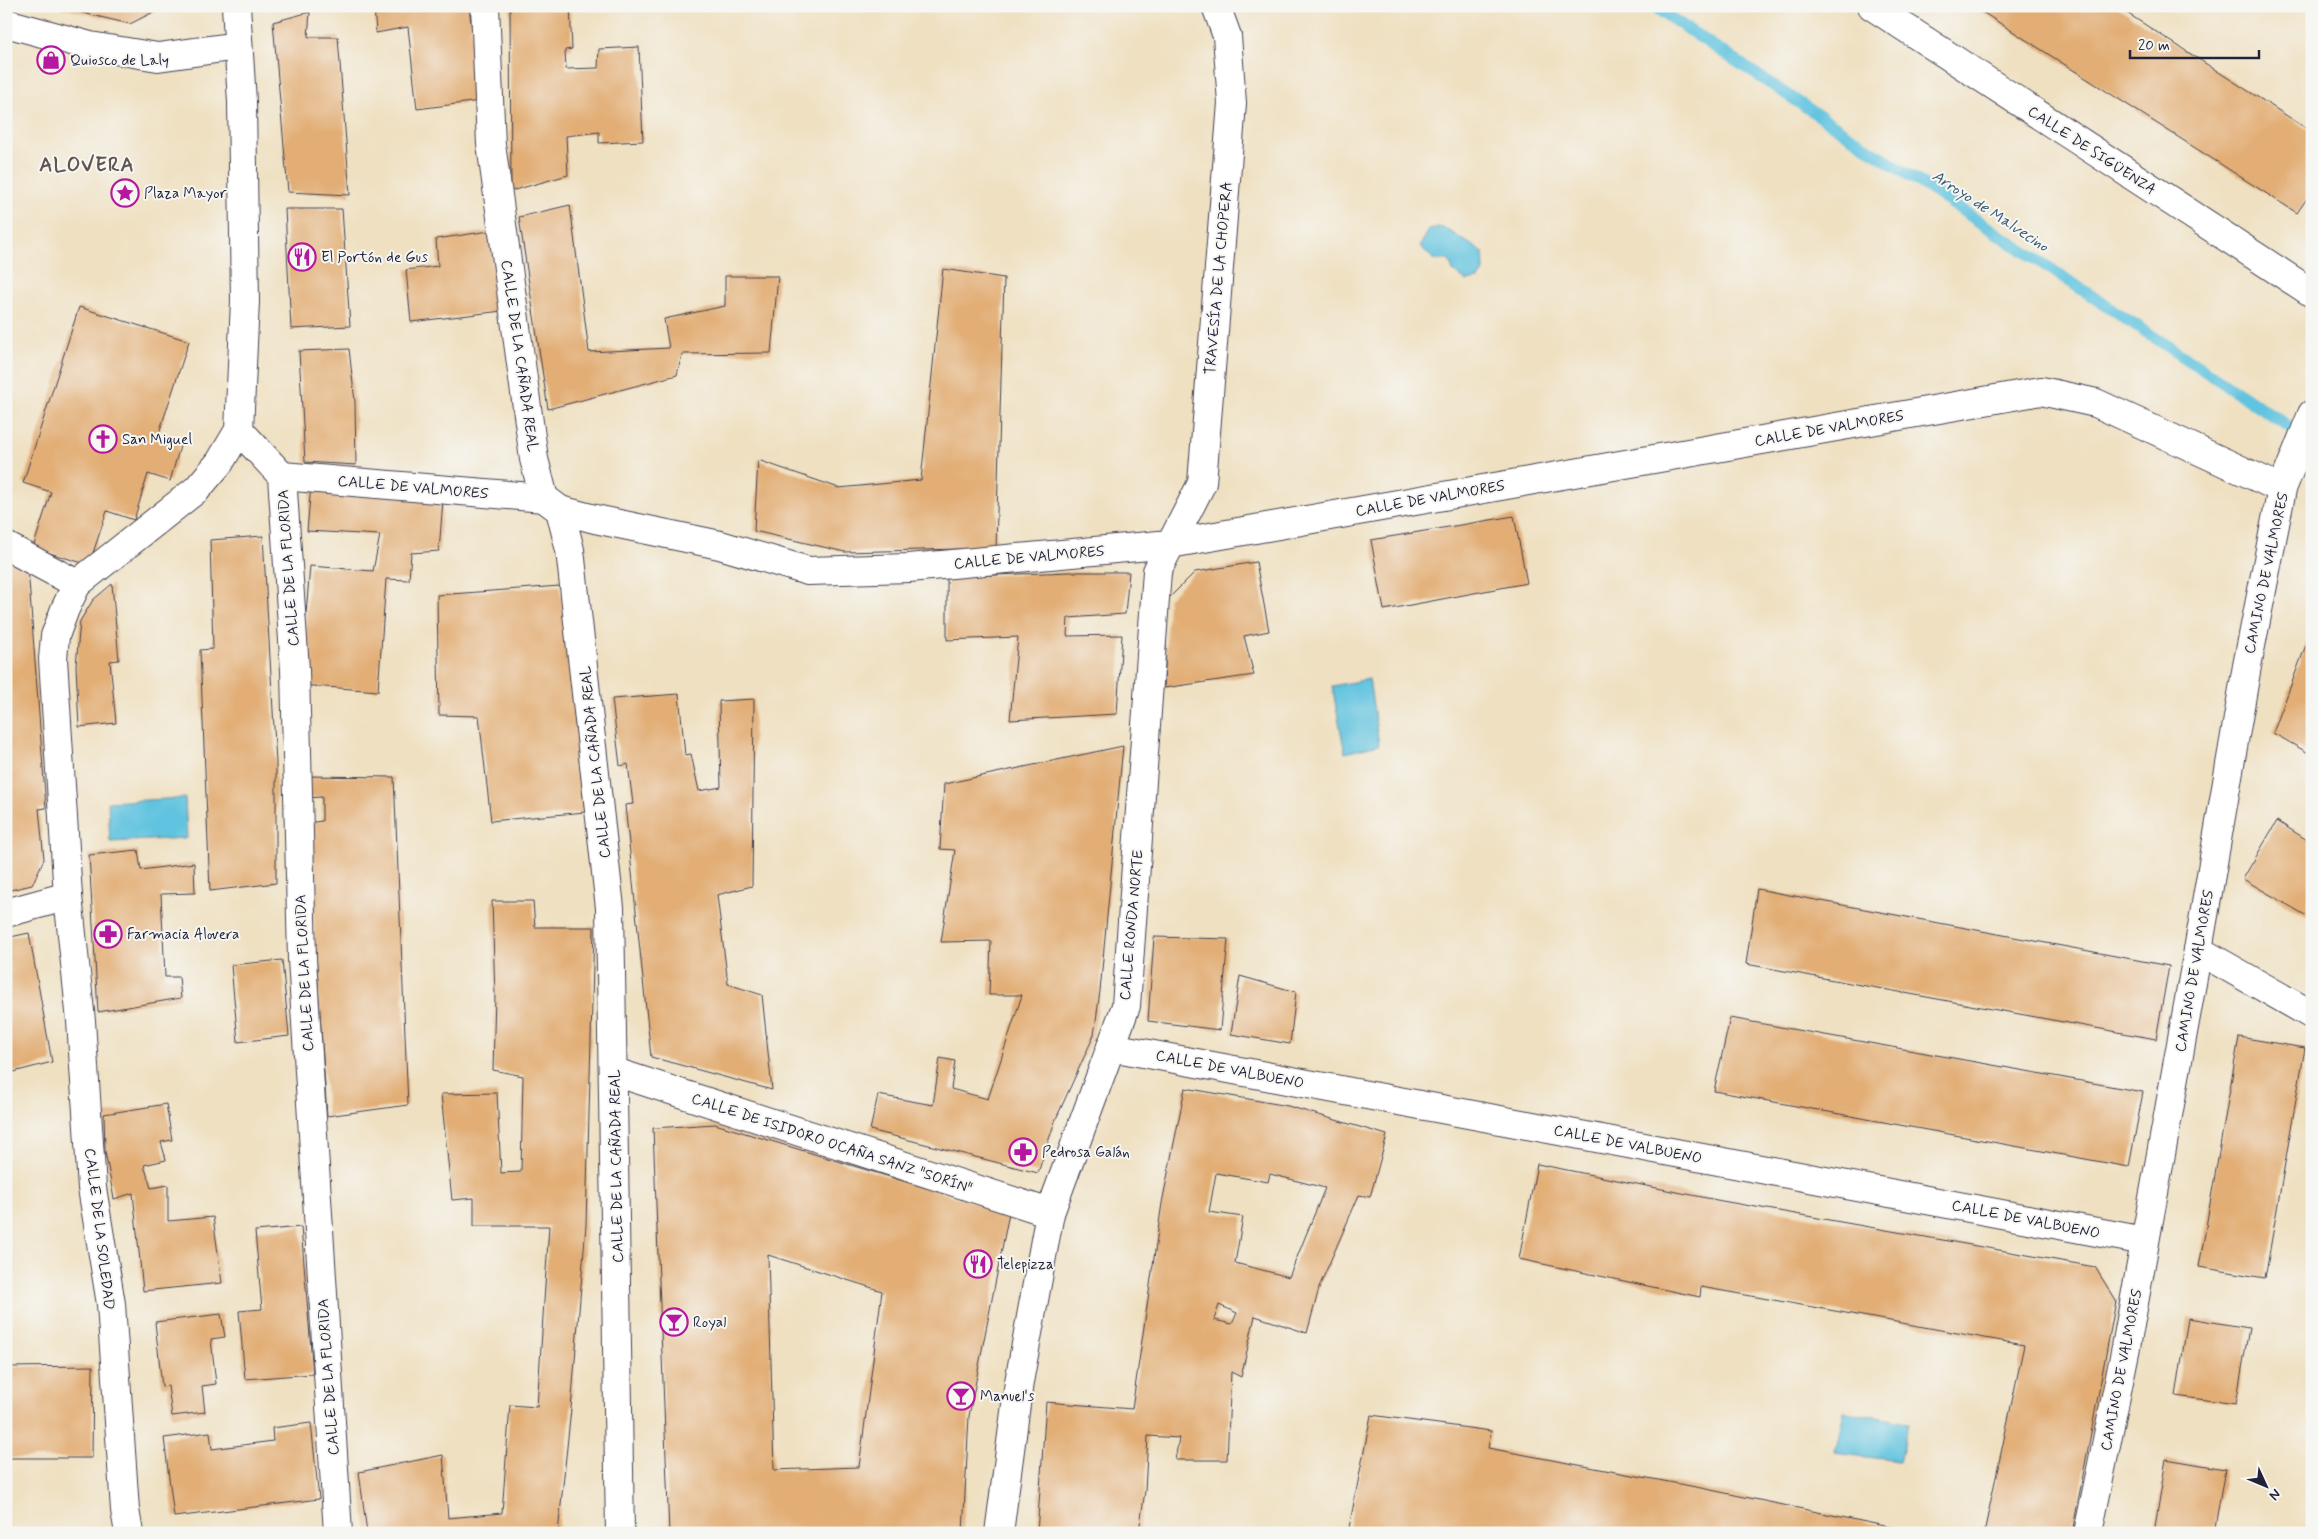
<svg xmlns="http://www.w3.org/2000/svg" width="2318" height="1539" font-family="Mynerve,sans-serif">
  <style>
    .water { fill: #61c3df; stroke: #42728d }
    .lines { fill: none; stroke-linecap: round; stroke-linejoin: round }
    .stream { stroke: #61c3df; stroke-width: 12 }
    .building { fill: #e2ae76; fill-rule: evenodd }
    .minor-casing { stroke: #413e4f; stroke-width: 30 }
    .minor { stroke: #fff; stroke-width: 28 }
    .labels { text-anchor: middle; stroke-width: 4; stroke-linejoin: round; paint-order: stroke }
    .poi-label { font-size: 15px; fill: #22223b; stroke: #f6f6f2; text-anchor: start }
    .street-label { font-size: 15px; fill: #22223b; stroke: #f6f6f2 }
    .water-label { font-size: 16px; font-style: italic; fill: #385a74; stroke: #f6f6f2 }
    .district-label { font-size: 20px; font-weight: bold; letter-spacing: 1px; fill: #655350; stroke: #f6f6f2 }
  </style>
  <rect width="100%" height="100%" fill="#f6f6f2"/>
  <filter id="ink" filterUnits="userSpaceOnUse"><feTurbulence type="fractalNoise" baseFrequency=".02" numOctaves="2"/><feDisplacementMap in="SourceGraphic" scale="10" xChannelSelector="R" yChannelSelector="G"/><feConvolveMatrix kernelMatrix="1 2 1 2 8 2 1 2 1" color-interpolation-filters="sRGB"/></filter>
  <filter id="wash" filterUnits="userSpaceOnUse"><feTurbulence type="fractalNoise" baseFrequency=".0096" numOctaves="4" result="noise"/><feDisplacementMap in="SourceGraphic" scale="20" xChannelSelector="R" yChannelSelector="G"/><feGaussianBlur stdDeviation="1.12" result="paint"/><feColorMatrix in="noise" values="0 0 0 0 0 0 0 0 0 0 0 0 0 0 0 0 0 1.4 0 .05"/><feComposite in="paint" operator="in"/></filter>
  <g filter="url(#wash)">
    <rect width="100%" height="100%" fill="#efe0c1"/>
    <!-- water -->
    <g class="water">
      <polygon points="1438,227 1446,229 1483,252 1484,270 1478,279 1466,281 1453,271 1449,260 1434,260 1420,246 1429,230"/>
      <polygon points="1369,679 1379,745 1345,753 1332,686"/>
      <polygon points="185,798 187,838 110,842 108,802"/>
      <polygon points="1844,1411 1909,1423 1899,1461 1835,1453"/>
    </g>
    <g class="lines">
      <!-- stream -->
      <polyline class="stream" points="1653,6 2305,437"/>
    </g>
    <g id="blocks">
      <!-- building -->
      <g class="building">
        <polygon points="53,6 165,6 130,24"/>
        <polygon points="374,6 469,6 480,101 417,109 408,27 376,33"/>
        <polygon points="510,6 570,6 572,49 565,50 566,69 598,68 599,49 639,47 643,141 599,143 599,132 566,136 568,175 511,191"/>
        <polygon points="1973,6 2116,6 2312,132 2312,191 2297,213"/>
        <polygon points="310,12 308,37 338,37 350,195 288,192 273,22"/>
        <polygon points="48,54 57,57 54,67 45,64"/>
        <polygon points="570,205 589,352 669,348 664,319 725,306 725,276 778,276 771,353 682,354 677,375 548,409 519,217"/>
        <polygon points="285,209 342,209 350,326 291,329"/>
        <polygon points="490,231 502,311 411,322 406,270 438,266 436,239"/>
        <polygon points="943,269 1004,278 996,548 845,552 754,531 758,460 839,488 921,480"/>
        <polygon points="79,307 189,341 158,436 181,443 170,481 148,474 134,520 107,511 89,565 33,548 51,492 23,483"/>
        <polygon points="349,349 355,402 356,465 305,462 299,351"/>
        <polygon points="311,485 443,500 439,551 411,553 409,580 386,579 378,691 300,685 310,566 373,571 380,535 307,531"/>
        <polygon points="1514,516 1527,583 1384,610 1371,540"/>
        <polygon points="263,536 276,763 276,883 210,891 200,650 213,649 210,540"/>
        <polygon points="6,559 28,568 46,808 39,809 44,859 32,885 6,891"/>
        <polygon points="1256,562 1269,631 1244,636 1254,675 1164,688 1168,599 1195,572"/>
        <polygon points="1069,572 1129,572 1125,614 1068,618 1067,636 1122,635 1117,714 1010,720 1018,637 947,640 947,577"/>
        <polygon points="112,584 119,660 110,661 116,723 79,727 76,666 80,621 93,600"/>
        <polygon points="560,586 585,812 491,821 479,716 439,715 437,595"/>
        <polygon points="2312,629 2312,755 2273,733"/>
        <polygon points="679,694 685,755 691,754 699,791 721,787 719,701 754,699 752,886 717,895 728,984 762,995 772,1090 651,1057 625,805 633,804 628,764 620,766 612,699"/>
        <polygon points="1123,746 1100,991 1094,1035 1055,1121 1038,1173 870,1130 878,1095 933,1105 940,1058 955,1061 951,1089 988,1099 1022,995 989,995 991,941 941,942 955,850 940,849 944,784"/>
        <polygon points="304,776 394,777 408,1105 327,1116 307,823 322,821 322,797 303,798"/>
        <polygon points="2277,821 2312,843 2312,919 2243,879"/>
        <polygon points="138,850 141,870 194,863 195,893 161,894 165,977 179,977 181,998 98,1012 89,855"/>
        <polygon points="1757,889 2169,966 2156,1039 1746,964"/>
        <polygon points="492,901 533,901 535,927 594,927 586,1225 571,1409 558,1533 367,1533 359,1472 443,1455 448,1518 502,1513 510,1405 537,1407 549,1226 474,1226 474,1198 452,1200 441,1094 497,1093 501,1173 521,1172 523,1076 493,1070 495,995"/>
        <polygon points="29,933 52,1062 6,1074 6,938"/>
        <polygon points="1154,937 1228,939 1220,1030 1148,1021"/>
        <polygon points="282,960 289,1036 238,1042 231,965"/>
        <polygon points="1240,976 1296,992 1290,1044 1231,1034"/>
        <polygon points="1730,1018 2143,1092 2129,1167 1714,1091"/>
        <polygon points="2239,1037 2305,1048 2265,1278 2199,1267"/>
        <path d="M1185 1088 1288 1106 1387 1135 1370 1197 1359 1195 1320 1285 1307 1333 1255 1316 1241 1377 1231 1372 1227 1460H1175L1179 1438 1148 1436 1145 1491 1139 1531 1093 1530V1533H1037L1046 1402 1132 1409 1162 1203ZM1216 1173 1268 1182 1270 1174 1325 1188 1289 1277 1235 1263 1243 1217 1209 1212ZM1219 1305 1237 1313 1232 1324 1214 1320Z"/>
        <polygon points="166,1104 172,1140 161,1142 166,1160 144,1165 151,1188 168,1185 168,1221 213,1217 222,1283 143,1291 133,1193 114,1199 105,1151 104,1114"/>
        <path d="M715 1124 1009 1213 969 1416 963 1533H669L653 1128ZM768 1255 882 1291 859 1467 774 1470Z"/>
        <polygon points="1537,1164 1722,1201 2095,1267 2116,1301 2072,1533 1984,1533 2024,1345 1701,1287 1700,1297 1519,1259"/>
        <polygon points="301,1227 313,1374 245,1379 239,1311 262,1309 255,1231"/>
        <polygon points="221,1314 225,1337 211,1339 216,1384 202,1386 205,1412 172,1416 168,1386 162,1387 155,1322"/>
        <polygon points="2188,1318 2249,1328 2236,1404 2176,1396"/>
        <polygon points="93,1366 92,1458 6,1458 6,1367"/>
        <polygon points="1371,1415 1491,1431 1488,1448 1701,1488 1919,1533 1479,1533 1439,1527 1437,1533 1348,1533"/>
        <polygon points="311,1423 319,1499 174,1517 164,1438 210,1432 212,1449 273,1441 272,1428"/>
        <polygon points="2166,1459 2225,1469 2214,1533 2154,1533"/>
      </g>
    </g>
  </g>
  <g filter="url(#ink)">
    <use href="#blocks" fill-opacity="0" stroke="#413e4f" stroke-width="1"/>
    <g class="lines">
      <!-- minor casing -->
      <g class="minor-casing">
        <g id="minor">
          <polyline points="485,6 491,144 534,459 544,498 560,510 570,550 610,908 620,1533"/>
          <polyline points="1872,6 2312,293"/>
          <polyline points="6,23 90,46 158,57 238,46"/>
          <polyline points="239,430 282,476 295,670 302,959 338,1533"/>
          <polyline points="282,476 544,498"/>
          <polyline points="560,510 595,519 720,545 808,571 909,568 1170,544 2041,391 2096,403 2282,489"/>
          <polyline points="6,546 77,584"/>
          <polyline points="6,913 68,896"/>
          <polyline points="2198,950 2312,1015"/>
          <polyline points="1111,1047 2145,1241"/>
          <polyline points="615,1072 1050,1213"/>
          <polyline points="129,1533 125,1510 111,1304 92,1188 81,1021 68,896 53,659 55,636 65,609 77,584 197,489 220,462 239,430 245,301 242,102 236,6"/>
          <polyline points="999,1533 1019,1382 1050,1213 1126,1006 1157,571 1202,483 1232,103 1227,36 1216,6"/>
          <polyline points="2088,1533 2126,1347 2198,950 2247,666 2282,489 2312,414"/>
        </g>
      </g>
      <!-- minor -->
      <use href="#minor" class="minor"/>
    </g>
  </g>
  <!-- icons -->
  <defs>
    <g id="shop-ring" transform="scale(1.4375)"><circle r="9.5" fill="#f6f6f2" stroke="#b5179e" stroke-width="1.5"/><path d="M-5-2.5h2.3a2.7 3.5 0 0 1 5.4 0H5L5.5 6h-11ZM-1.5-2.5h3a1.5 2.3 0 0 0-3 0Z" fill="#b5179e"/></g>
    <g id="sight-ring" transform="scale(1.4375)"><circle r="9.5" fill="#f6f6f2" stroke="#b5179e" stroke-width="1.5"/><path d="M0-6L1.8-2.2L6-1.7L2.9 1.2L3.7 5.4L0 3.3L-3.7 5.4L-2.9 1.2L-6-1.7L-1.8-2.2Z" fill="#b5179e"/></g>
    <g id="restaurant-ring" transform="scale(1.4375)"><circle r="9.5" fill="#f6f6f2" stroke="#b5179e" stroke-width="1.5"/><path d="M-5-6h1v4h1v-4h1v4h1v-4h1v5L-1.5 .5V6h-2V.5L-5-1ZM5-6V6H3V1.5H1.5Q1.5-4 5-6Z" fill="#b5179e"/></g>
    <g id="church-ring" transform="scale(1.4375)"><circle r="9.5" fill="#f6f6f2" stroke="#b5179e" stroke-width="1.5"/><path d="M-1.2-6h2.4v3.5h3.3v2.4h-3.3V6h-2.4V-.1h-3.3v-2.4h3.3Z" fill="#b5179e"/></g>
    <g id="pharmacy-ring" transform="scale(1.4375)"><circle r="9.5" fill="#f6f6f2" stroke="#b5179e" stroke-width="1.5"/><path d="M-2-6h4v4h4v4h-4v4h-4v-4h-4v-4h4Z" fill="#b5179e"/></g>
    <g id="bar-ring" transform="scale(1.4375)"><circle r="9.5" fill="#f6f6f2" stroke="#b5179e" stroke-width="1.5"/><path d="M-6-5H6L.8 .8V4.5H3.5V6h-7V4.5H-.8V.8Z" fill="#b5179e"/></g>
  </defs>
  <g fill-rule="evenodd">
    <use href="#shop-ring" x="51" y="60"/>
    <use href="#sight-ring" x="125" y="193"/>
    <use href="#restaurant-ring" x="302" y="257"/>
    <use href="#church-ring" x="103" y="439"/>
    <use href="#pharmacy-ring" x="108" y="934"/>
    <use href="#pharmacy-ring" x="1023" y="1152"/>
    <use href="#restaurant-ring" x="978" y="1264"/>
    <use href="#bar-ring" x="674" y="1322"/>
    <use href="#bar-ring" x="961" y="1396"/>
  </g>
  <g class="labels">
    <!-- poi labels -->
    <g class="poi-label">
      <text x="70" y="65">Quiosco de Laly</text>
      <text x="144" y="198">Plaza Mayor</text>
      <text x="321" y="262">El Portón de Gus</text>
      <text x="122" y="444">San Miguel</text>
      <text x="127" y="939">Farmacia Alovera</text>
      <text x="1042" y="1157">Pedrosa Galán</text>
      <text x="997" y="1269">Telepizza</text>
      <text x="693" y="1327">Royal</text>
      <text x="980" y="1401">Manuel's</text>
    </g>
    <!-- street labels -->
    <g class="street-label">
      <text transform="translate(2092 150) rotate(33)" y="5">CALLE DE SIGÜENZA</text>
      <text transform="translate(1218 278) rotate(-85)" y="5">TRAVESÍA DE LA CHOPERA</text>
      <text transform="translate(520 356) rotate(82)" y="5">CALLE DE LA CAÑADA REAL</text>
      <text transform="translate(1829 428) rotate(-10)" y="5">CALLE DE VALMORES</text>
      <text transform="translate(413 487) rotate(5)" y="5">CALLE DE VALMORES</text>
      <text transform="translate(1430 498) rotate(-10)" y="5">CALLE DE VALMORES</text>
      <text transform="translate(1029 557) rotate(-5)" y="5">CALLE DE VALMORES</text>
      <text transform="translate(288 568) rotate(-94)" y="5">CALLE DE LA FLORIDA</text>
      <text transform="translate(2266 573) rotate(-78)" y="5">CAMINO DE VALMORES</text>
      <text transform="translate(595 762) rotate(-96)" y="5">CALLE DE LA CAÑADA REAL</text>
      <text transform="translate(1131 925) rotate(-85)" y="5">CALLE RONDA NORTE</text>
      <text transform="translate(2194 971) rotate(-80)" y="5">CAMINO DE VALMORES</text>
      <text transform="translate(304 973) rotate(-93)" y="5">CALLE DE LA FLORIDA</text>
      <text transform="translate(1230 1069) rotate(11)" y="5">CALLE DE VALBUENO</text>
      <text transform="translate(832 1143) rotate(18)" y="5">CALLE DE ISIDORO OCAÑA SANZ "SORÍN"</text>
      <text transform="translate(1628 1144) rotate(11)" y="5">CALLE DE VALBUENO</text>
      <text transform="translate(616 1166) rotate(-91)" y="5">CALLE DE LA CAÑADA REAL</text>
      <text transform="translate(2026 1219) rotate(11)" y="5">CALLE DE VALBUENO</text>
      <text transform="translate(100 1229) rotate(83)" y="5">CALLE DE LA SOLEDAD</text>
      <text transform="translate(2121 1370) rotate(-79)" y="5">CAMINO DE VALMORES</text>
      <text transform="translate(328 1377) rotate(-94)" y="5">CALLE DE LA FLORIDA</text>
    </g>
    <!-- water labels -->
    <g class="water-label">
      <text transform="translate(1991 210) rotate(33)" y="6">Arroyo de Malvecino</text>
    </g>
    <!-- district labels -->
    <g class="district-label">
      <text x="87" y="171">ALOVERA</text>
    </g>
  </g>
  <!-- margin -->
  <rect width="2318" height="1539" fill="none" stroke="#f6f6f2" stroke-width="25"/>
  <!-- north arrow -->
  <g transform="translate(2266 1486) rotate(134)" stroke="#f6f6f2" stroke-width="4" paint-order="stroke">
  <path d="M0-4L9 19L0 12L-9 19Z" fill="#22223b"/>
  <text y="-8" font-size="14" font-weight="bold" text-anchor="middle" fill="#22223b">N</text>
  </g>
  <!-- scale -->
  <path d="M2130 50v8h129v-8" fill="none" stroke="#22223b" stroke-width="2.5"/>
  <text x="2138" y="50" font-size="15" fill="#22223b" stroke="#f6f6f2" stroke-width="4" paint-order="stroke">20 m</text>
</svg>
